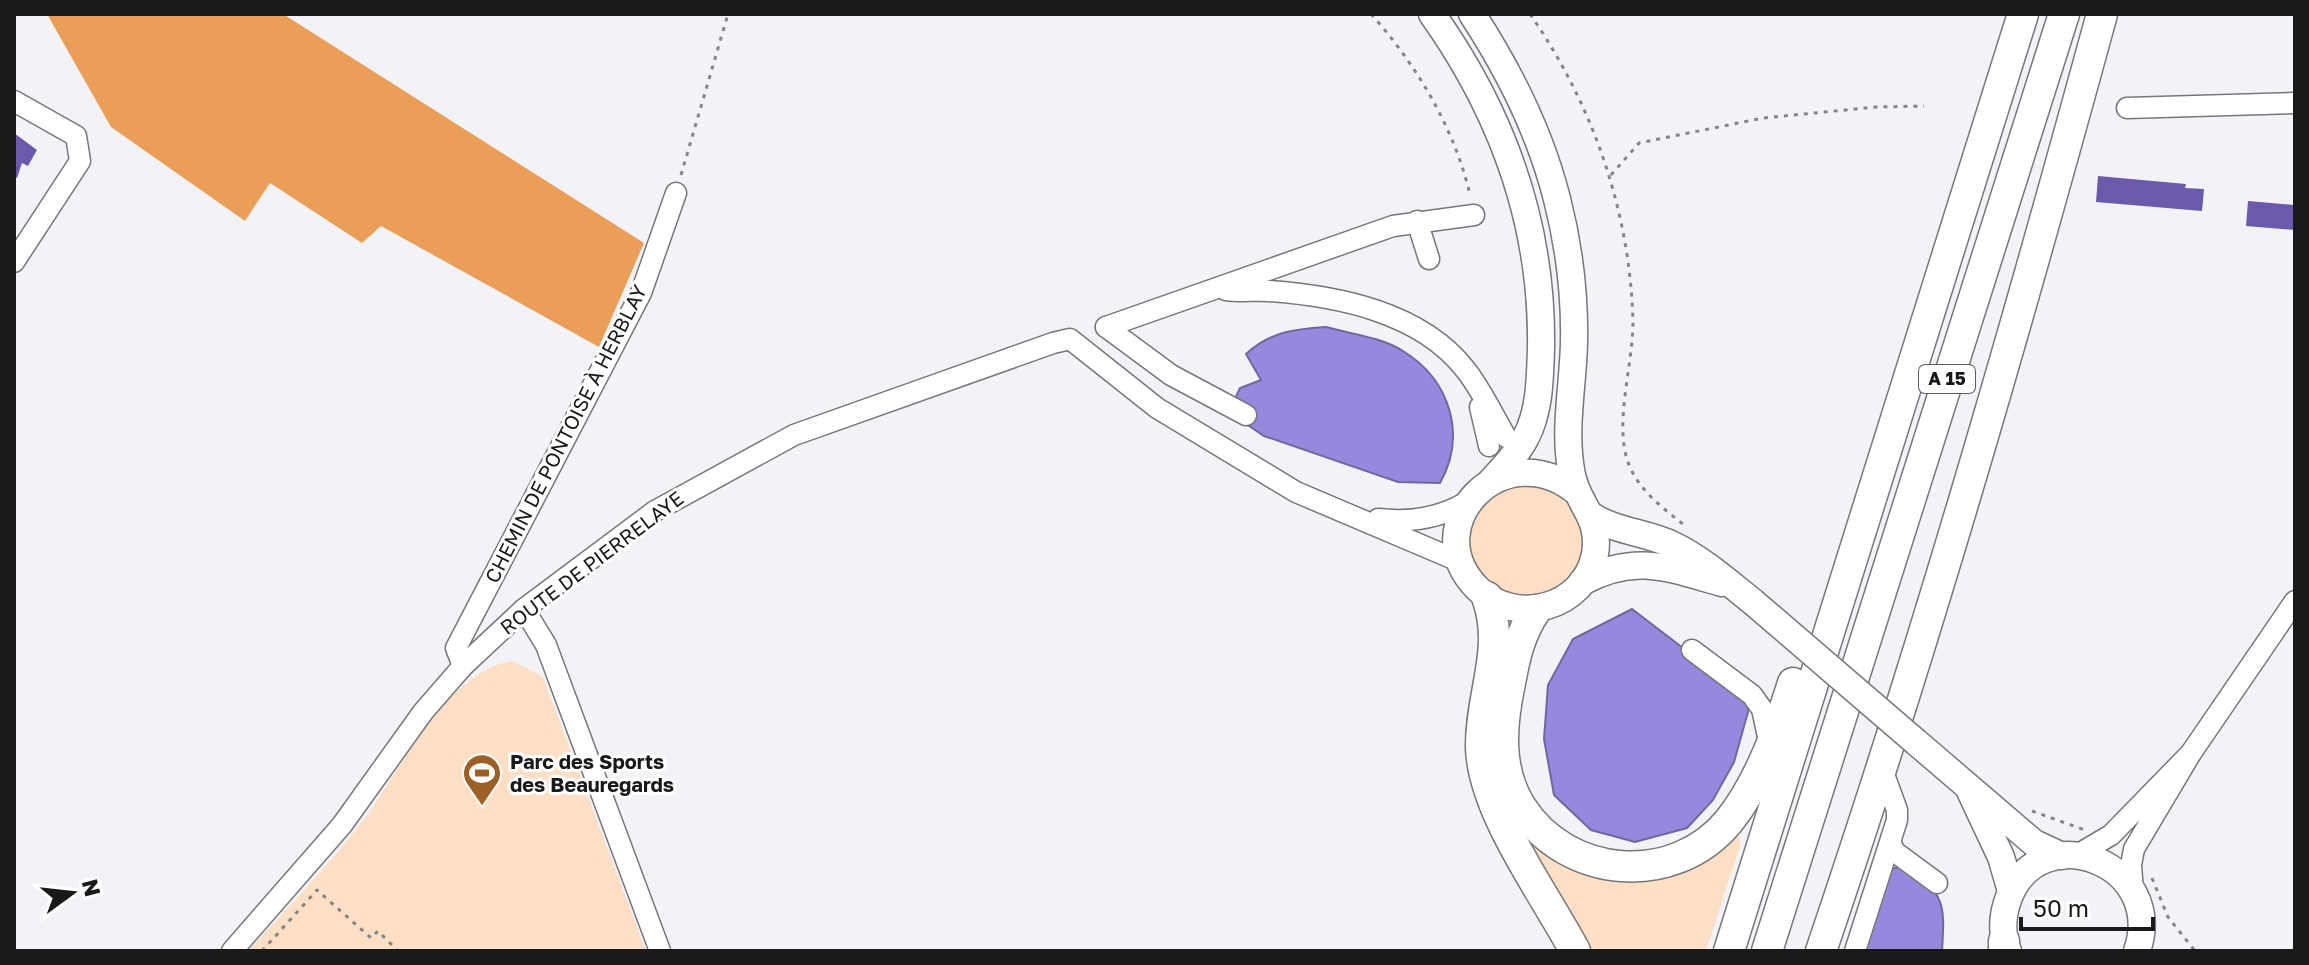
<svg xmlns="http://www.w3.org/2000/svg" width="2309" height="965" font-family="'Golos Text',sans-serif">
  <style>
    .green { fill: #fddfc6 }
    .forest { fill: #eb9e58 }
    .water { fill: #9787dd; stroke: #7166a2; stroke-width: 2 }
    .building { fill: #6b59ab }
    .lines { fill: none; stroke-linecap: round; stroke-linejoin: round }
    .minor-casing { stroke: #77777b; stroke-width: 23 }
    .major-casing { stroke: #77777b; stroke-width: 29 }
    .highway-casing { stroke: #77777b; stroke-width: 33 }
    .path { stroke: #858588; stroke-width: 3; stroke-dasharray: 4 6; stroke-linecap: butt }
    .minor { stroke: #fff; stroke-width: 20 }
    .major { stroke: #fff; stroke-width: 26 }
    .highway { stroke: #fff; stroke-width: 30 }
    .major-bridge-casing { stroke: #77777b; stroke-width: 29; stroke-linecap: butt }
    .major-bridge { stroke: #fff; stroke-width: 26 }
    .labels { text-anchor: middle; stroke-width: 6; stroke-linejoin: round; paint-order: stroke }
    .shield { fill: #fff; stroke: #5e5e5f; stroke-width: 2 }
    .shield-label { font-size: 18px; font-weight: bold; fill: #19191a }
    .street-label { font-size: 20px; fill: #19191a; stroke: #fff }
    .poi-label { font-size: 20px; font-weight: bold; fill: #19191a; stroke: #fff; text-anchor: start }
  </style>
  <rect width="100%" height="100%" fill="#f3f3f7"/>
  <!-- green -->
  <g class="green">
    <circle cx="1527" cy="542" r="57"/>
    <path d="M513 661 543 677 646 951H248C287 909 327 867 362 822 399 773 447 669 513 661Z"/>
    <polygon points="1498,784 1569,866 1733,834 1739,837 1741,843 1706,951 1589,951"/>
  </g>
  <!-- forest -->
  <polygon class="forest" points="47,14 283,14 644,243 599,347 381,226 362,243 270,183 245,221 111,127"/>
  <!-- water -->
  <g class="water">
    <path d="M1326 327C1351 334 1381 337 1403 351 1450 380 1467 435 1440 483L1398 482 1264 436 1245 423 1233 403 1240 388 1261 380 1246 354C1270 332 1294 329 1326 327Z"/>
    <polygon points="1632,609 1747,697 1748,712 1734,762 1713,800 1687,828 1635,842 1591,830 1554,795 1544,739 1548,685 1573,639"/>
    <path d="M1908 865C1945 896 1945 904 1942 951H1855L1882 871Z"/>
  </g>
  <!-- building -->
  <g class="building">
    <polygon points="14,133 37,150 28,166 22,163 17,178 14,177"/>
    <polygon points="2098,176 2186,184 2185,188 2204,189 2202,211 2096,202"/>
    <polygon points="2248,201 2295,205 2295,230 2246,226"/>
  </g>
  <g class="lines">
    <!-- minor casing -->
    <g class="minor-casing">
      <g id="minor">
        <polyline points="14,101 76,136 80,161 14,262"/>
        <polyline points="2127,108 2295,103"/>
        <polyline points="1417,221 1429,259"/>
        <path d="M1226 290C1241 292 1255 290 1269 291 1338 296 1420 312 1465 369 1481 389 1493 415 1506 437"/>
        <polyline points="1106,327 1393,226 1474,215"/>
        <polyline points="1106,327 1171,375 1246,415"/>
        <polyline points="1480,407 1489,446"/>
        <path d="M1378 519C1412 523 1442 518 1470 500"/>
        <polyline points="524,609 546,645 660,951"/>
        <polyline points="1692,650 1752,695 1762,709 1770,746"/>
        <polyline points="463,666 456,648 641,293 676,193"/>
        <polyline points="2191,753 2295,601"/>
        <polyline points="1891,844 1895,852 1937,883"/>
        <polyline points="2077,855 2111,835 2191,753 2134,849 2131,865 2133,892"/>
        <polyline points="232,951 342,825 423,712 463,666 524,609 655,511 794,435 1053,343 1070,339 1157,408 1296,492 1461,562"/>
        <polyline points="1855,951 1897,820 1897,810 1882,769"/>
      </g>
    </g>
    <!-- major casing -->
    <g class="major-casing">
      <g id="major">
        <path d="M1432 14C1503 114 1543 225 1541 348 1540 377 1540 411 1526 437 1518 453 1504 467 1492 480"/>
        <path d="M1472 14C1510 72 1540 132 1557 199 1569 246 1575 295 1574 343 1573 387 1563 431 1572 475 1578 506 1601 517 1595 554 1585 608 1515 627 1477 588 1415 525 1504 432 1577 492"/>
        <path d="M1592 516C1617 532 1646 532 1673 545 1702 559 1728 582 1753 602"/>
        <path d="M1582 582C1635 553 1668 568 1722 583"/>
        <polyline points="1916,742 2034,843 2062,856"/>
        <polyline points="1970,791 2001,857 2011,891"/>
        <path d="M2008 951C2001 933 2002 915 2009 897 2041 816 2167 863 2137 951"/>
      </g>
    </g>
    <!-- highway casing -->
    <g class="highway-casing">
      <g id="highway">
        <path d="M1487 597C1506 649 1480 695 1481 748 1483 812 1545 894 1575 951"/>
        <path d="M1536 610C1520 633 1515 656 1510 683 1501 725 1497 769 1521 807 1567 879 1674 888 1729 821 1760 782 1778 730 1793 683"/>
        <polyline points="1729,951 2023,14"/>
        <polyline points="1767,951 2064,14"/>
        <path d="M1821 951C1926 642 2016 329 2102 14"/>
        <polyline points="2004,951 2004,941"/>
      </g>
    </g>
    <!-- path -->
    <g class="path">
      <path d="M1371 14C1416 64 1455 129 1470 195"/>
      <path d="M1530 14C1593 105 1630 211 1633 322 1633 365 1614 423 1628 462 1637 489 1663 508 1684 525"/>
      <polyline points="681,175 728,14"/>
      <polyline points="1611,175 1639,143 1763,118 1876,107 1924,106"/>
      <polyline points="2032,811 2085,830"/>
      <polyline points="2152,878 2168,917 2195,951"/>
      <polyline points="262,951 317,890 371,938 378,931 398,951"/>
    </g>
    <!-- minor -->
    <use href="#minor" class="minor"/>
    <!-- major -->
    <use href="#major" class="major"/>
    <!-- highway -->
    <use href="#highway" class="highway"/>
    <!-- major-bridge casing -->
    <g class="major-bridge-casing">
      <polyline id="major-bridge" points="1753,602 1916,742"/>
    </g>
    <!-- major-bridge -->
    <use href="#major-bridge" class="major-bridge"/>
  </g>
  <!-- icons -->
  <defs>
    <g id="stadium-pin" transform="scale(2)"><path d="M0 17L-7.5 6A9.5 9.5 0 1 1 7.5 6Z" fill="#9d6024" stroke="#fff"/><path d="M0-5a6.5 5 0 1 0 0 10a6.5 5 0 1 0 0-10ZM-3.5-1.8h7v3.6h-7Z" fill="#fff"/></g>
  </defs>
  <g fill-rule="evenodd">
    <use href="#stadium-pin" x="482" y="773"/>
  </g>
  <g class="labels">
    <!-- shield labels -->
    <rect class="shield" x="1919" y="365" width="56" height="28" rx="6"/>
    <g class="shield-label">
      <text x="1947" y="385">A 15</text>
    </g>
    <!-- street labels -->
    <g class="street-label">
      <text transform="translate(566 434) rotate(-63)" y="7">CHEMIN DE PONTOISE À HERBLAY</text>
      <text transform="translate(592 563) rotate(-37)" y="7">ROUTE DE PIERRELAYE</text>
    </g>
    <!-- poi labels -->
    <g class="poi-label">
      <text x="510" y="769">Parc des Sports<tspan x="510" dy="23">des Beauregards</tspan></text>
    </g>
  </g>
  <!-- border -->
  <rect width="2309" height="965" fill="none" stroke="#19191a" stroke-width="32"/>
  <!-- north arrow -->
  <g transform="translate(72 893) rotate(75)" stroke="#ffffff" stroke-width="6" paint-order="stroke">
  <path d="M0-6L14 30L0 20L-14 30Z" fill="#19191a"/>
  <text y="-12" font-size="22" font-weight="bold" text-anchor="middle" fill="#19191a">N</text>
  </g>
  <!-- scale -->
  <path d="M2021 917v12h132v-12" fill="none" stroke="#19191a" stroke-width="4"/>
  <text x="2033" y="917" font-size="24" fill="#19191a" stroke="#ffffff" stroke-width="6" paint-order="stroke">50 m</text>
</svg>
